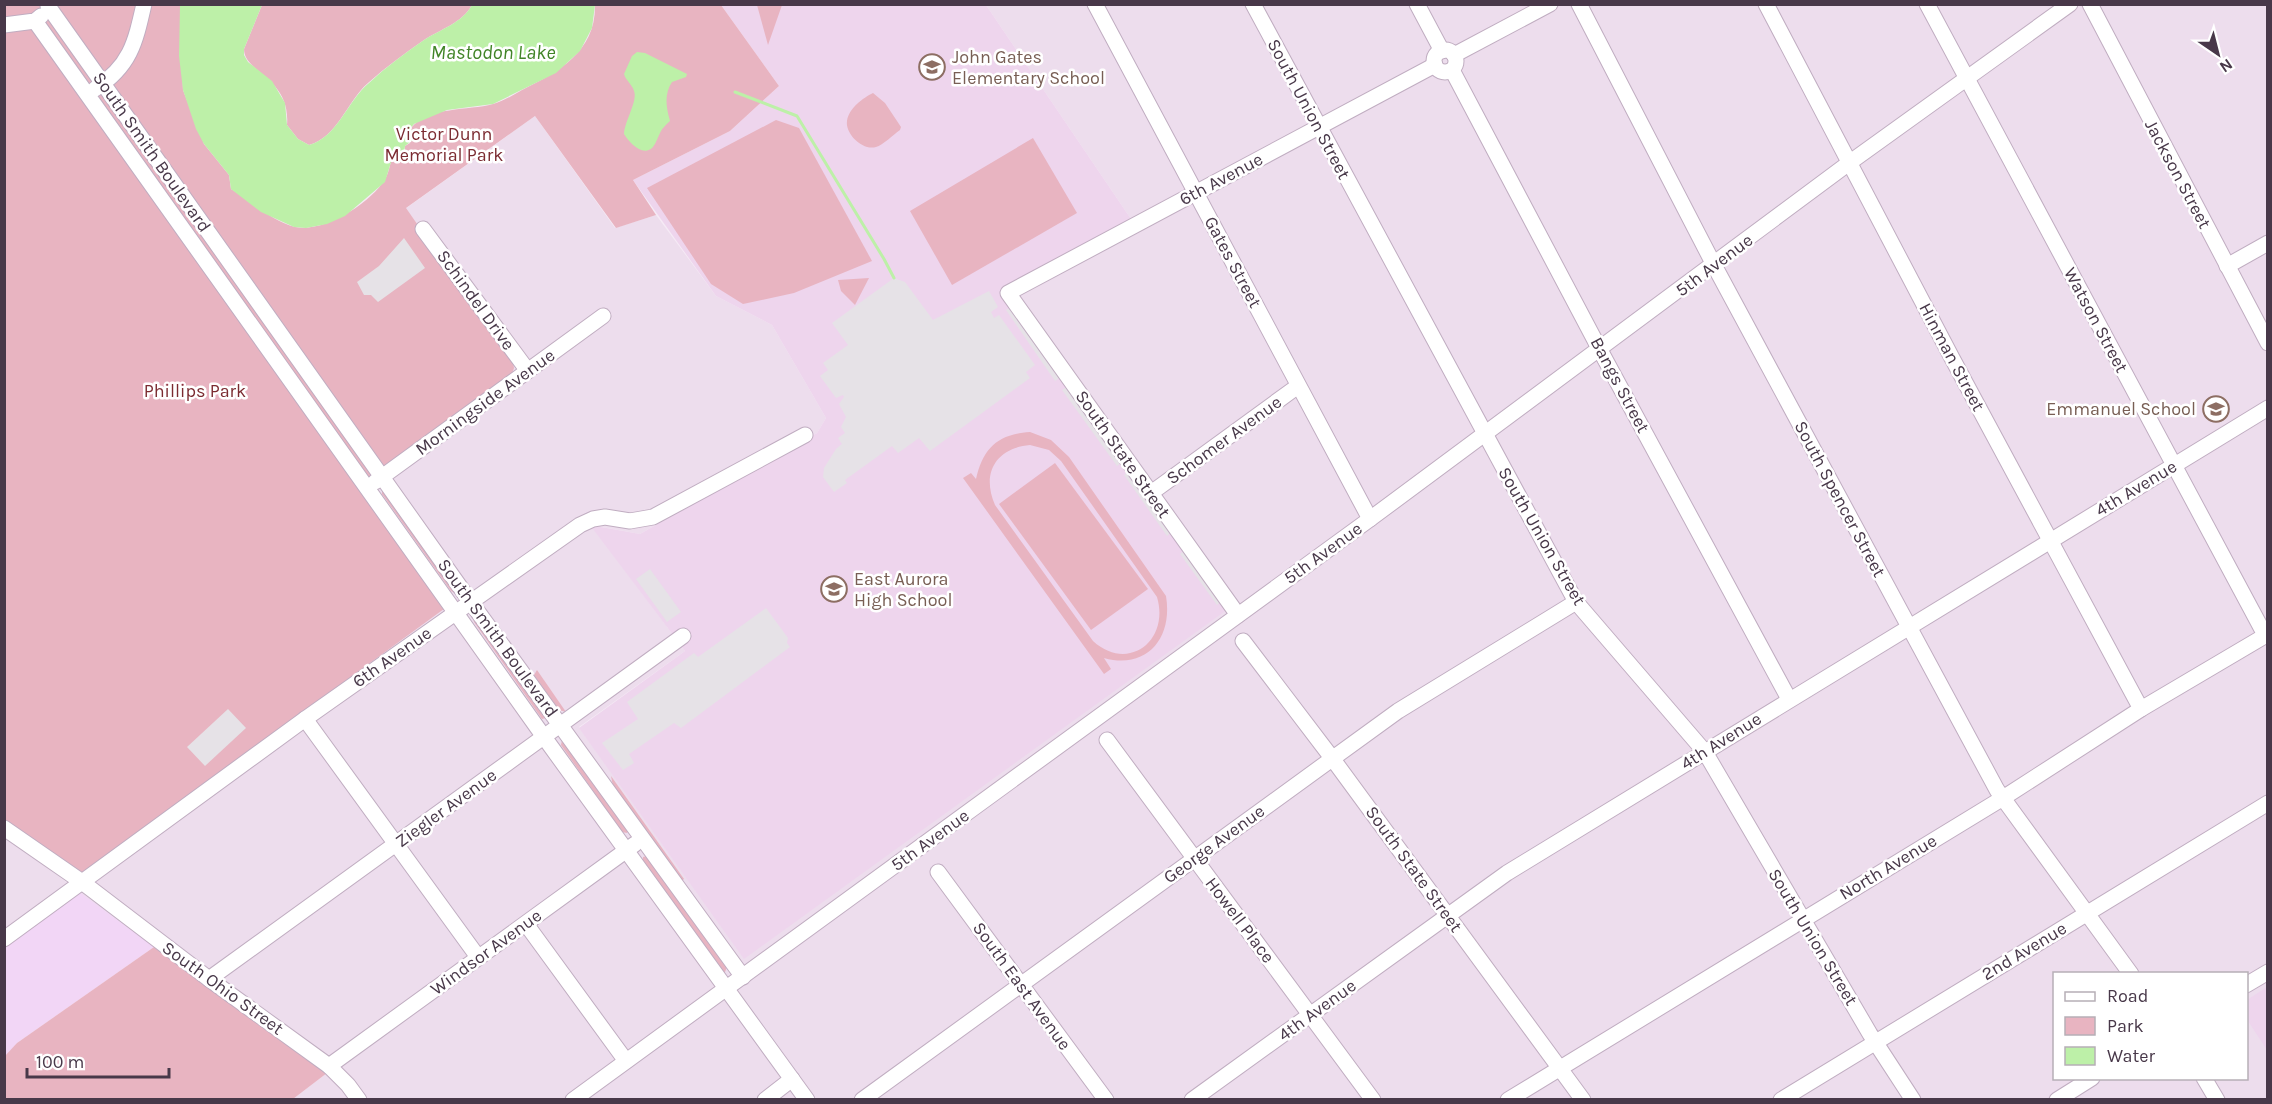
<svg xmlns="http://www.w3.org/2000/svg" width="2272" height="1104" font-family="Karla,sans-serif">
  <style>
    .residential { fill: #eddded; fill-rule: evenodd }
    .commercial { fill: #f2d6f6 }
    .education { fill: #eed5ed }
    .green { fill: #e8b4c1; fill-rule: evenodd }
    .parking { fill: #e6e2e7 }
    .water { fill: #bdf0a8 }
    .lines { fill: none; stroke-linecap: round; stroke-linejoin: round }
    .stream { stroke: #bdf0a8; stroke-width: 3 }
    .minor-casing { stroke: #c0adc1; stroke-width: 17 }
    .minor { stroke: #fff; stroke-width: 15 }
    .labels { text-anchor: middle; stroke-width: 5; stroke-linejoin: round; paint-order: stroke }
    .education-label { font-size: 18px; fill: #785e54; stroke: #fff; text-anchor: start }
    .street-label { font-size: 18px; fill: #483849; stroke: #fff }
    .park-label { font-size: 18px; fill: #7b2b31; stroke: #fff }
    .water-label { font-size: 20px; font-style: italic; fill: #418427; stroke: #fff }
  </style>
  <rect width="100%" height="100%" fill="#f5eaf5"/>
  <!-- residential -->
  <path class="residential" d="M986 5H2267V1099H293L327 1073 69 885 5 932V837L69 884 81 874 444 609 361 485 503 344 405 209 535 116 615 228 656 215 716 296 772 325 826 418 817 433 640 534 591 525 685 651 579 727 744 958 1002 290 1131 219ZM2054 974H2246V1078H2054Z"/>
  <!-- commercial -->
  <polygon class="commercial" points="78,891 154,947 17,1043 5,1057 4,945"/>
  <!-- education -->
  <g class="education">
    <polygon points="721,5 986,5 1131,219 1002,289 1228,609 744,959 579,728 685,651 590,525 640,534 817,433 826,418 772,325 716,296 633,180 730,131 779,86"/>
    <polygon points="2267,987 2267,1050 2246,1018 2247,1000"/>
  </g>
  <!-- green -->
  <g class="green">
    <path d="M5 5H180L183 90 204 144 229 175 231 189C252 200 270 221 295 227 324 233 371 203 385 179 390 171 390 161 394 152L405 150V146L410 143 411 128C429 106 468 111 493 104 504 101 513 95 522 90 559 72 596 51 595 5H721L779 86 730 131 633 180 656 215 616 228 535 116 406 208 513 362 514 368 512 374 361 485 445 607 444 609 81 874 5 825Z"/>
    <path d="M262 5H472C462 23 441 29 424 40 405 53 386 67 368 83 347 101 338 137 309 145L298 139 287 125C291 78 244 73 244 49Z"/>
    <polygon points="757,5 782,5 768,45"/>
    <path d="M873 93 885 103 901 127 900 130C893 135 883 145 876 147 863 151 845 134 847 121 849 108 863 98 873 93Z"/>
    <polygon points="776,120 799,128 872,261 794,293 743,304 711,284 647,188"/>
    <polygon points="1033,138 1077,213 952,285 910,211"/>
    <polygon points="869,278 855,305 841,291 838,280"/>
    <path d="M1030 432 1051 440 1069 457 1166 596C1173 638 1147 670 1104 658L1111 669 1104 674 963 478 971 473 976 479C983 448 998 434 1030 432ZM1030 445 1049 450 1061 461 1157 597C1170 641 1128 673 1093 641L995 505C981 473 996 448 1030 445Z"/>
    <polygon points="1055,463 1148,589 1091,630 999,504"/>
    <polygon points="382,488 456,594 451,591 382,494"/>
    <polygon points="473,618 546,718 542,719 474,622"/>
    <polygon points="537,670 566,712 559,710 534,675"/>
    <polygon points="562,740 628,831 627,833 622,832 561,745"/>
    <polygon points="611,776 684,879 680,882 613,786"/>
    <polygon points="647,856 727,967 725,972 724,973 643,862 643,857"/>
    <polygon points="154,947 327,1073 293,1099 5,1099 4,1057 17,1043"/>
  </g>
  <!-- parking -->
  <g class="parking">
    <polygon points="404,238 425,268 378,302 371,295 364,295 357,282 379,266"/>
    <polygon points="894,278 905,282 933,320 989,291 998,307 991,312 994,318 999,315 1035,365 1026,372 1030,378 930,451 919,438 898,453 892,446 845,480 847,483 834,492 823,477 824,468 836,449 842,444 838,438 845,433 841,427 846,417 839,404 844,397 843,395 836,398 820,376 828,370 823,363 848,345 832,323"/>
    <polygon points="1013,306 1062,376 1055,381 1006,310"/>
    <polygon points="1069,385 1124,461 1117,466 1062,390"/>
    <polygon points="1129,471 1173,531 1167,536 1124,475"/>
    <polygon points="1186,549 1223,600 1217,605 1180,554"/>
    <polygon points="650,569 681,612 667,622 636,579"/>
    <polygon points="766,608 788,638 787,643 790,647 681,728 674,723 629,754 634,763 623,770 602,743 638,719 627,702 694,653 698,657"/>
    <polygon points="228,709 246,728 205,766 187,747"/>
  </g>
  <!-- water -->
  <g class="water">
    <path d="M180 5H262L244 49V55L248 62 272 81 285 103 287 125 298 139 309 145C338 137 347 101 369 83 386 67 405 53 424 40 441 29 462 23 472 5H595L592 28 580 51 556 73 493 104 447 110 414 124 411 128 414 139 405 146 404 154 400 156 397 151 394 152 385 182 345 216 327 224 306 228 294 227 261 212 231 189 229 175 204 144 196 129 183 90 179 56Z"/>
    <path d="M637 52 645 53 687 74 686 77 672 82C664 94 666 107 670 121 666 125 662 128 660 133 658 137 656 143 653 147 643 158 629 142 624 134 625 120 638 101 634 91 632 84 626 81 624 74L632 56Z"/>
  </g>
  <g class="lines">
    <!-- stream -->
    <polyline class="stream" points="735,92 797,116 884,259 894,278"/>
    <!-- minor casing -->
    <g class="minor-casing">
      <g id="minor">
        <polyline points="1095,4 1370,519"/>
        <polyline points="1253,4 1576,602 1705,752 1870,1034 1913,1100"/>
        <polyline points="1417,4 1442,51"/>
        <polyline points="1579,4 1714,265 1997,790 2131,974"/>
        <polyline points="1766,4 1952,358 2141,709"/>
        <polyline points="1927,4 2265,635"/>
        <polyline points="2090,4 2268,343"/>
        <polyline points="48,6 470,601 743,977"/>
        <polyline points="35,21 544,737 807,1100"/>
        <polyline points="4,25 35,21 41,16"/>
        <circle cx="1445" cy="61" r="11"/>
        <polyline points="1454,55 1550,4"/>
        <polyline points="1452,70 1600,350 1789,699"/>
        <path d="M95 89C130 66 135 44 144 4"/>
        <polyline points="423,229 528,371"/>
        <polyline points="2227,266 2268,243"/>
        <polyline points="375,482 603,316"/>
        <polyline points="1151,493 1298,386"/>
        <polyline points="1238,615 1008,293 1435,65"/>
        <polyline points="1243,641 1332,758 1583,1100"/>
        <polyline points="305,719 478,957"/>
        <polyline points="1107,740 1373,1100"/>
        <polyline points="4,828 82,882 209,979 329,1066 348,1085 359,1100"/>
        <polyline points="938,872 1106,1100"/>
        <polyline points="526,924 626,1061"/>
        <polyline points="4,939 305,719 580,525 593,519 605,517 630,521 653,517 805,435"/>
        <polyline points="209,979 683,636"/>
        <polyline points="2246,985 2268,972"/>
        <polyline points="329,1066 635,844"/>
        <polyline points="2204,1078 2217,1100"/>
        <polyline points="573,1100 1370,519 1849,163 2070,4"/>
        <polyline points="765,1100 792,1079"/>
        <polyline points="862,1100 1398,711 1576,602"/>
        <polyline points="1192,1100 1507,873 2268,408"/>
        <polyline points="1508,1100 2003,798 2141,709 2268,634"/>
        <polyline points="1781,1100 2268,803"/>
        <polyline points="2057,1100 2092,1078"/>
      </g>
    </g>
    <!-- minor -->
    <use href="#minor" class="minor"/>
  </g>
  <!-- icons -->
  <defs>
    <g id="school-ring" transform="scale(1.35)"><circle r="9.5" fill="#fff" stroke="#8d6e63" stroke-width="1.5"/><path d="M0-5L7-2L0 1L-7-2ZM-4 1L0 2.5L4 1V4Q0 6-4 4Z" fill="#8d6e63"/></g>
  </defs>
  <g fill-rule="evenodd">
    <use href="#school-ring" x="932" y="67"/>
    <use href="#school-ring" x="2216" y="409"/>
    <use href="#school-ring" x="834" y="589"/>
  </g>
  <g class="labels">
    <!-- education labels -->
    <g class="education-label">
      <text x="952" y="63">John Gates<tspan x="952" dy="21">Elementary School</tspan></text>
      <text x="2196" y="415" text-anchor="end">Emmanuel School</text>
      <text x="854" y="585">East Aurora<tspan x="854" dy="21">High School</tspan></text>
    </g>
    <!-- street labels -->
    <g class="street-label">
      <text transform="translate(1309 109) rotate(62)" y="6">South Union Street</text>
      <text transform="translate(152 152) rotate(55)" y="6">South Smith Boulevard</text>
      <text transform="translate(2178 174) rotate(62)" y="6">Jackson Street</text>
      <text transform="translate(1221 179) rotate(-28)" y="6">6th Avenue</text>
      <text transform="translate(1233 262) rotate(62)" y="6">Gates Street</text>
      <text transform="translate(1714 265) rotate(-37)" y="6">5th Avenue</text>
      <text transform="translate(476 300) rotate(54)" y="6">Schindel Drive</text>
      <text transform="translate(2096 320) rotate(62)" y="6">Watson Street</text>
      <text transform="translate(1952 357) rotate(62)" y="6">Hinman Street</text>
      <text transform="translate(1620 385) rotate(62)" y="6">Bangs Street</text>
      <text transform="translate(485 402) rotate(-36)" y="6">Morningside Avenue</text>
      <text transform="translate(1224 440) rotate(-36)" y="6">Schomer Avenue</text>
      <text transform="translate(1123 454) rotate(55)" y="6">South State Street</text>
      <text transform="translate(2136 488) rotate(-31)" y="6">4th Avenue</text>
      <text transform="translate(1840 499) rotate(62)" y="6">South Spencer Street</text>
      <text transform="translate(1542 536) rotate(60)" y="6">South Union Street</text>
      <text transform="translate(1323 553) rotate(-36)" y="6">5th Avenue</text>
      <text transform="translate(498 638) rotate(54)" y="6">South Smith Boulevard</text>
      <text transform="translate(392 657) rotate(-35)" y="6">6th Avenue</text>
      <text transform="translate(1721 741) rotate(-32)" y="6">4th Avenue</text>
      <text transform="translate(446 808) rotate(-36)" y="6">Ziegler Avenue</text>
      <text transform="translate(930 840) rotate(-36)" y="6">5th Avenue</text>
      <text transform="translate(1214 844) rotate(-36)" y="6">George Avenue</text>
      <text transform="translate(1888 867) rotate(-31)" y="6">North Avenue</text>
      <text transform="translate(1414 869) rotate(54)" y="6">South State Street</text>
      <text transform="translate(1240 920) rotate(53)" y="6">Howell Place</text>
      <text transform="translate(1813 937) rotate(59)" y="6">South Union Street</text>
      <text transform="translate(2024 951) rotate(-31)" y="6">2nd Avenue</text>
      <text transform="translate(486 952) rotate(-36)" y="6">Windsor Avenue</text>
      <text transform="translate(1022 986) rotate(54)" y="6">South East Avenue</text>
      <text transform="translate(223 988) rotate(36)" y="6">South Ohio Street</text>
      <text transform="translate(1317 1010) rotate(-36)" y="6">4th Avenue</text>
    </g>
    <!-- park labels -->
    <g class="park-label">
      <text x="444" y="140">Victor Dunn<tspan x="444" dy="21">Memorial Park</tspan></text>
      <text x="195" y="397">Phillips Park</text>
    </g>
    <!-- water labels -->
    <g class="water-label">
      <text x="493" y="59">Mastodon Lake</text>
    </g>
  </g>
  <!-- border -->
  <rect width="2272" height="1104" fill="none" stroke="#483849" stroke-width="12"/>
  <!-- legend -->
  <rect x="2053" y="972" width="195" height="108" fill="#ffffff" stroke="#b6afb6" stroke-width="1.5"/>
  <rect x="2065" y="992" width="30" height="9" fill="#ffffff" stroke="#b6afb6" stroke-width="1.5"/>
  <text x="2107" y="1002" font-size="18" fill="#483849">Road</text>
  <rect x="2065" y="1017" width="30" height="18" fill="#e8b4c1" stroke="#b6afb6" stroke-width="1.5"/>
  <text x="2107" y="1032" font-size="18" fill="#483849">Park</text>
  <rect x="2065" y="1047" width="30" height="18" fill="#bdf0a8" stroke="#b6afb6" stroke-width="1.5"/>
  <text x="2107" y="1062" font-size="18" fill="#483849">Water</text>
  <!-- north arrow -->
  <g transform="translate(2218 54) rotate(145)" stroke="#ffffff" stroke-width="4.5" paint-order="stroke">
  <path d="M0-4.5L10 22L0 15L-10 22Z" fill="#483849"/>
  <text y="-9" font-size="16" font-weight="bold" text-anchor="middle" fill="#483849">N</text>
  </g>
  <!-- scale -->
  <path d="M27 1068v9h142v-9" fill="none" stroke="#483849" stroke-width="3"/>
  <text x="36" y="1068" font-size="18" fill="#483849" stroke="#ffffff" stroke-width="4.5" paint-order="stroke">100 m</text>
</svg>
